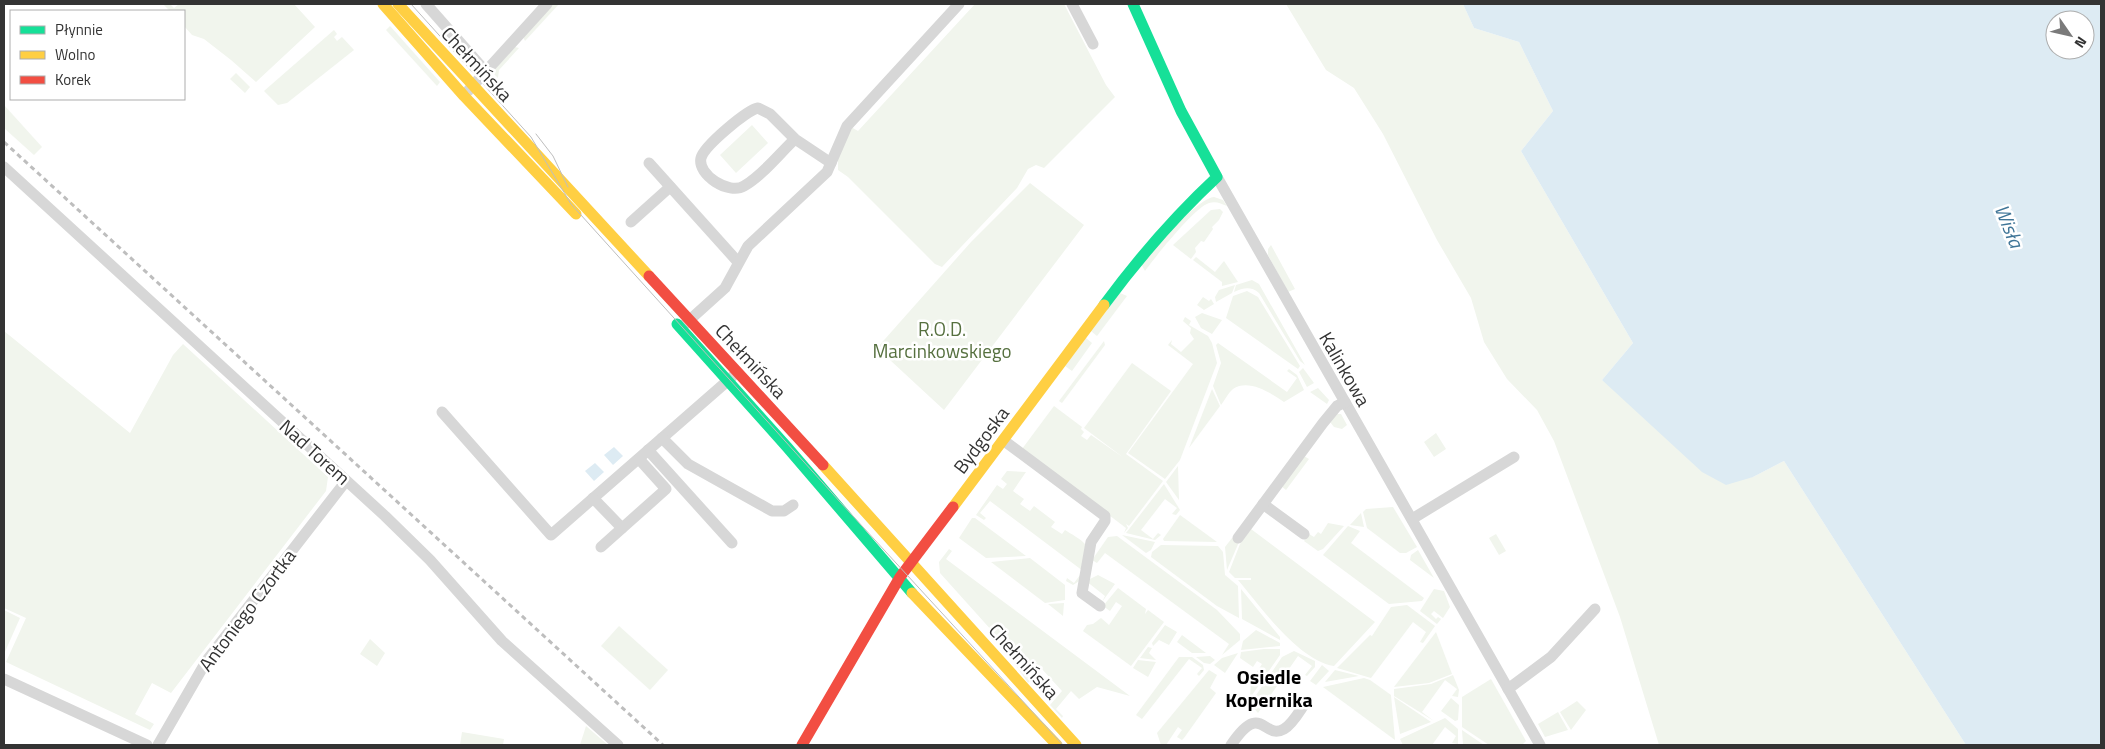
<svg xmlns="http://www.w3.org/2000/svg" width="2105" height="749" font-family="'Titillium Web',sans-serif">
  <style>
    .green { fill: #f1f5ed }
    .water { fill: #ddebf3; fill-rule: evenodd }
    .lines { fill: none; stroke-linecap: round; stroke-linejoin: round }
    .street { stroke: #d7d7d7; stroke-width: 11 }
    .fast { stroke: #16e098; stroke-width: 11 }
    .slow { stroke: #ffcf43; stroke-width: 11 }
    .jam { stroke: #f24e42; stroke-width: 11 }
    .tram { stroke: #bebebe; stroke-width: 1 }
    .rail { stroke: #bebebe; stroke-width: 3; stroke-dasharray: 5 4; stroke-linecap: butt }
    .labels { text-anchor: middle; stroke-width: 5; stroke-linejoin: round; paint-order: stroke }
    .street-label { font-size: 19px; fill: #333; stroke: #fff }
    .park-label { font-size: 19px; fill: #56703f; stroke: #fff }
    .water-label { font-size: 20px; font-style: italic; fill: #3f7597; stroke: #fff }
    .neighbourhood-label { font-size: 20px; font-weight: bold; fill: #000; stroke: #fff }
  </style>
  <rect width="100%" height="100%" fill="#fff"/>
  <!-- green -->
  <g class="green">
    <polygon points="163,4 170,4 174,8 179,4 294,4 315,27 256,82 231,60 204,39 192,35 184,26 184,11 170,11"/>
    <polygon points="553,4 559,4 525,41 523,37"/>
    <polygon points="975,4 1064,4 1106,85 1115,97 1044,168 1036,165 1028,169 1017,188 942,267 935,264 848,177 838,170 838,159 851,127 858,131"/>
    <polygon points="1286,4 1463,4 1474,28 1519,42 1553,111 1521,151 1633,343 1602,380 1753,477 1784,461 1966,745 1659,745 1620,617 1554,441 1537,410 1507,379 1484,342 1471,298 1437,240 1383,134 1354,88 1326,70"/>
    <polygon points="390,26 440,82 437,86 386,30"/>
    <polygon points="334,30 337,34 334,37 337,41 342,37 354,50 287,103 278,105 264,91"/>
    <polygon points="515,47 519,48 499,70 498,78 492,72"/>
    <polygon points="236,73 250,87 245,93 230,79"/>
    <polygon points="4,105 42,147 34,155 4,128"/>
    <polygon points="752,125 768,143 736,173 720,155"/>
    <polygon points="1030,183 1084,225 944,410 877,348 971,242"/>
    <path d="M1214 197 1223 200 1227 206C1221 204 1217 201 1209 203 1195 207 1155 257 1145 271L1141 264C1153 249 1198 198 1214 197Z"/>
    <polygon points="1220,209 1223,212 1219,220 1212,227 1213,229 1204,242 1201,241 1195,248 1196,252 1191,259 1173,245 1211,210"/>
    <polygon points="1271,245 1295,289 1288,292 1268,255 1268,249"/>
    <polygon points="1196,257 1215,272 1224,261 1238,282 1222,286 1222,282 1193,260"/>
    <path d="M1252 280 1259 284 1305 365 1300 361 1259 293C1251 286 1243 288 1234 292L1236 285Z"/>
    <polygon points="1235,285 1232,293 1216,302 1215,297 1219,290"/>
    <polygon points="1247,291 1258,297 1300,366 1298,369 1226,318 1233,296"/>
    <polygon points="1120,293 1127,296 1097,336 1091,331"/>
    <polygon points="1203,297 1209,301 1211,299 1214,304 1204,310 1197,305"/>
    <polygon points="1202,313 1222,320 1212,334 1201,328 1195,317"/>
    <polygon points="1185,317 1191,321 1189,325 1208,336 1212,343 1217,363 1180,460 1165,479 1128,453 1193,364 1168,345 1172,340 1171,344 1181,352 1194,339 1190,333 1191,328 1183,321"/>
    <polygon points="4,331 130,433 173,355 183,344 328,477 326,491 171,693 152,683 135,714 154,724 150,730 6,662 26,618 4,608"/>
    <polygon points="1086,338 1092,343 1072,371 1065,366"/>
    <polygon points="1104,341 1105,345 1062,403 1059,401"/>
    <path d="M1218 343 1287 392 1297 378 1287 371 1289 369 1297 375 1304 390 1284 402C1272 394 1249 378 1233 389 1228 393 1225 400 1221 405L1213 386 1221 363 1216 345Z"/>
    <polygon points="1132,363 1171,391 1126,454 1163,481 1129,526 1126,524 1128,528 1124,533 1126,528 1022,449 1054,406 1082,427 1081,429 1084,432 1081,436 1087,440 1091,435 1124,458 1084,428"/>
    <polygon points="1303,368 1314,383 1307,387 1299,372"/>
    <polygon points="1318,388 1329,400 1327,404 1310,392"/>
    <polygon points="1212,389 1220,406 1189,448"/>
    <polygon points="1337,414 1341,414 1347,425 1342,429 1334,427 1330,422"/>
    <polygon points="1436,433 1446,449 1434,457 1424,442"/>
    <polygon points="1304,456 1309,459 1286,490 1281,486"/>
    <polygon points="1178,466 1179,500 1166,482"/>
    <path d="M1007 471 1026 472 1013 491 1024 499 1020 504 1030 511 1034 506 1055 522 1051 527 1062 534 1065 530C1071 534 1081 539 1085 544 1090 549 1083 574 1081 580L1073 585 1066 581 1067 578 1074 583 1083 571 990 501 980 513 986 518 984 520 976 515 997 485 1003 489 1007 484 1001 479Z"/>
    <polygon points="1164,484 1180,510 1176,515 1172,514 1177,508 1165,499 1141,530 1153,539 1158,533 1161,535 1155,540 1126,533"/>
    <polygon points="1393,507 1417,547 1406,553 1400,553 1367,528 1363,512 1366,509"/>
    <polygon points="1361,513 1364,527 1350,525"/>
    <polygon points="1180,515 1217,542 1164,541 1163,539"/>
    <polygon points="972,518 975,518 1026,556 986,558 959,538"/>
    <polygon points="1328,523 1344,526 1323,549 1318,551 1304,541 1309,534 1314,537 1318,532 1321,534"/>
    <polygon points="1348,526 1360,531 1351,543 1424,598 1422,601 1389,604 1323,555"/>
    <path d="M1251 529 1375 622 1334 666C1298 660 1261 607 1238 580H1251V578H1235L1229 572 1240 544Z"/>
    <polygon points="1496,534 1506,551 1499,555 1489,538"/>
    <polygon points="1122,535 1155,542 1151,550 1146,553"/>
    <polygon points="1117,536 1217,610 1240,634 1240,640 1222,655 1229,644 1105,553 1097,563 1092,560 1108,537"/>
    <polygon points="1232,538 1239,542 1227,570 1225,547"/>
    <polygon points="1161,545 1218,546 1223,552 1225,575 1238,586 1239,618 1217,606 1151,557 1152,552"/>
    <polygon points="949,549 952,551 946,559 1130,696 1097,687 1079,699 1071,691 1056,709 1063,716 1062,718 1050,705 1062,691 1041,668 1028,683 993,632 940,573 939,562"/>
    <polygon points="1418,550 1434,578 1410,560 1411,555"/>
    <polygon points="1030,558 1065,585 1065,600 1045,603 991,562"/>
    <polygon points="1098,575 1115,584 1102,602 1105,596 1086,581"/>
    <polygon points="1118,588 1146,609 1145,614 1148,610 1164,622 1131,666 1083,631 1087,625 1093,624 1101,618 1109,625 1122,606 1116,602 1110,611 1103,606"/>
    <polygon points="1241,589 1280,637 1280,640 1242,619"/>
    <polygon points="1434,589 1444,591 1450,607 1443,618 1434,611 1431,614 1436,619 1438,617 1441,619 1437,624 1420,611"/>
    <polygon points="1064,603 1063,616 1048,604"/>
    <polygon points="1407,605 1435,626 1423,643 1420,642 1426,632 1413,622 1371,678 1337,668 1370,635 1372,636 1391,607"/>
    <polygon points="4,610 20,618 4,654"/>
    <polygon points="1165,625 1177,632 1169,645 1159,640 1153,646 1152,643"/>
    <polygon points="619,626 668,670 650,690 601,646"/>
    <polygon points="1256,630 1280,643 1280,646 1241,650 1243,641"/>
    <polygon points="1436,632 1452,674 1429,683 1394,687"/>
    <polygon points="1182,635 1206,653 1192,653 1177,642"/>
    <polygon points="370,639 385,653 377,666 360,654"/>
    <polygon points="1148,647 1152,648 1149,653 1156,660 1140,658"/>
    <polygon points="1264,649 1280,649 1280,655 1250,698 1251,681 1262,664 1257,661 1253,667 1240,658 1241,652"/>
    <polygon points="1294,651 1315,661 1315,667 1307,676 1305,675 1312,666 1298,656 1258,713 1250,704 1282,657"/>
    <polygon points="1238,653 1225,673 1214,665 1222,658"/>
    <polygon points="1210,656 1215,660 1210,664 1204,663 1196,657"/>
    <polygon points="1179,657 1192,657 1203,665 1204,670 1199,676 1197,674 1202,668 1189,659 1142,719 1136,715"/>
    <polygon points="1138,660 1156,662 1148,677 1133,668"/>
    <polygon points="1322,665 1329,671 1316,685 1310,681"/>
    <polygon points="1209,670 1217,675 1210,688 1216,693 1184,738 1182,740 1177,737 1182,730 1178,727 1166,745 1161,745 1157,733"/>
    <polygon points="1335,670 1359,676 1325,682"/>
    <polygon points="1453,675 1459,690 1458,697 1452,696 1457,689 1445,680 1422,712 1434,721 1394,696 1394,689 1431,684"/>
    <polygon points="1364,678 1370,680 1391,695 1395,740 1323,687"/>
    <polygon points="1491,679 1526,741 1522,745 1489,745 1462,727 1462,697"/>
    <polygon points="1394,697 1431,722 1400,734"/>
    <polygon points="1451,698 1459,705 1458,720 1455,721 1441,711"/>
    <polygon points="1577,701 1586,710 1571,730 1560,712"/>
    <polygon points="1558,712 1568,730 1545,737 1538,724"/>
    <polygon points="1445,718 1458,729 1458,744 1452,743 1456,736 1445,727 1432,745 1403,745 1400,739"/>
    <polygon points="586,726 608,745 580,745"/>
    <polygon points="1462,730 1484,745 1463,745"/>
    <polygon points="462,732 504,739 503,745 460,745"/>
  </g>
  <!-- water -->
  <g class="water">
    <path d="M1463 4H2101V745H1966L1784 461 1753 477 1726 485 1702 472 1602 380 1633 343 1521 151 1553 111 1519 42 1474 28ZM2055 20H2085V50H2055Z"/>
    <polygon points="614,447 623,456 613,465 604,455"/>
    <polygon points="595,463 604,472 594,481 585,471"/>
  </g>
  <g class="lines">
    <!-- street -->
    <g class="street">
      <polyline points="426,4 486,72"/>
      <polyline points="1072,4 1093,44"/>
      <polyline points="468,91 547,4"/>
      <path d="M795 139C779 154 763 175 744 186 729 195 697 175 701 158 704 146 747 110 758 108L770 114 795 139 831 163"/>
      <polyline points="649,163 738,262"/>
      <polyline points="4,167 385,516 430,560 502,641 618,745"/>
      <polyline points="1217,177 1540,745"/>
      <polyline points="631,222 670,187"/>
      <polyline points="684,325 725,288 748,246 827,172 847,126 959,4"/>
      <polyline points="442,412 551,535 732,377"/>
      <polyline points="662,438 688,464 772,511 784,511 793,505"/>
      <polyline points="1003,440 1105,516 1105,521 1091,542 1082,593 1100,606"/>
      <polyline points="648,450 732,543"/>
      <polyline points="593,498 622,528"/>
      <polyline points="1263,504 1304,534"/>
      <polyline points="1412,519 1514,457"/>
      <polyline points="1238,538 1323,423 1337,406 1345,402"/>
      <polyline points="601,547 666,489 639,459"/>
      <polyline points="4,679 147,745"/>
      <polyline points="1508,689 1551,657 1595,609"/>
      <polyline points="158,745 207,660 346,481"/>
      <path d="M1231 745C1262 699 1263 741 1284 729 1293 724 1300 710 1306 702"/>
    </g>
    <!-- fast -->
    <g class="fast">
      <path d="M1104 305C1138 259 1175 216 1217 177L1181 111 1133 4"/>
      <polyline points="677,324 787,447 912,593"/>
    </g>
    <!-- slow -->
    <g class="slow">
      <polyline points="383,4 464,96 576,214"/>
      <polyline points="398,4 649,276"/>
      <polyline points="823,465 1076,745"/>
      <polyline points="953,507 1104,305"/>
      <polyline points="912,593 1057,745"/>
    </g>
    <!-- jam -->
    <g class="jam">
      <polyline points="649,276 823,465"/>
      <polyline points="802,745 900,577 953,507"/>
    </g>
    <!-- tram -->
    <g class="tram">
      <polyline points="411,4 531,137 571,204 841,503 1063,745"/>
      <polyline points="536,134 553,156 568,187"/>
    </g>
    <!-- rail -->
    <polyline class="rail" points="4,142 663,745"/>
  </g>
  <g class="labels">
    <!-- street labels -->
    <g class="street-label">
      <text transform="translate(477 64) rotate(47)" y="7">Chełmińska</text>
      <text transform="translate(751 361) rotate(47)" y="7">Chełmińska</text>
      <text transform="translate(1345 369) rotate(60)" y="7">Kalinkowa</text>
      <text transform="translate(981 440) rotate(-53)" y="7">Bydgoska</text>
      <text transform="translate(315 452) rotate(42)" y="7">Nad Torem</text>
      <text transform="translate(247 610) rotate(-53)" y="7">Antoniego Czortka</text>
      <text transform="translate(1024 661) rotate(48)" y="7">Chełmińska</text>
    </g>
    <!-- park labels -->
    <g class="park-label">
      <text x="942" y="336">R.O.D.<tspan x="942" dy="22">Marcinkowskiego</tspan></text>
    </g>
    <!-- water labels -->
    <g class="water-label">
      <text transform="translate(2009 226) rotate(68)" y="7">Wisła</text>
    </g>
    <!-- neighbourhood labels -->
    <g class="neighbourhood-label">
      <text x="1269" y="684">Osiedle<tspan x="1269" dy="23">Kopernika</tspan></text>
    </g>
  </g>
  <!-- border -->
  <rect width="2105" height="749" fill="none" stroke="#333333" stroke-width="10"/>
  <!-- legend -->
  <rect x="10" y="10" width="175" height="90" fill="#ffffff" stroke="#adadad"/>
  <rect x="20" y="26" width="25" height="8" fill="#16e098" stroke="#adadad"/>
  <text x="55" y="35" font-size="15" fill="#333333">Płynnie</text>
  <rect x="20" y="51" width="25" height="8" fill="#ffcf43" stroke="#adadad"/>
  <text x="55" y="60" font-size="15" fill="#333333">Wolno</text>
  <rect x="20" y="76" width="25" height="8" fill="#f24e42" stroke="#adadad"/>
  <text x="55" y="85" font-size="15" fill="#333333">Korek</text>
  <!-- north arrow -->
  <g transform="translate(2070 35) rotate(124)"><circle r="24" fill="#ffffff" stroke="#adadad"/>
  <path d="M0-4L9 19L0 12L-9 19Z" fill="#7a7a7a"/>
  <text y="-8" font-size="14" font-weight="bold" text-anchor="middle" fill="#333333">N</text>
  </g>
</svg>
